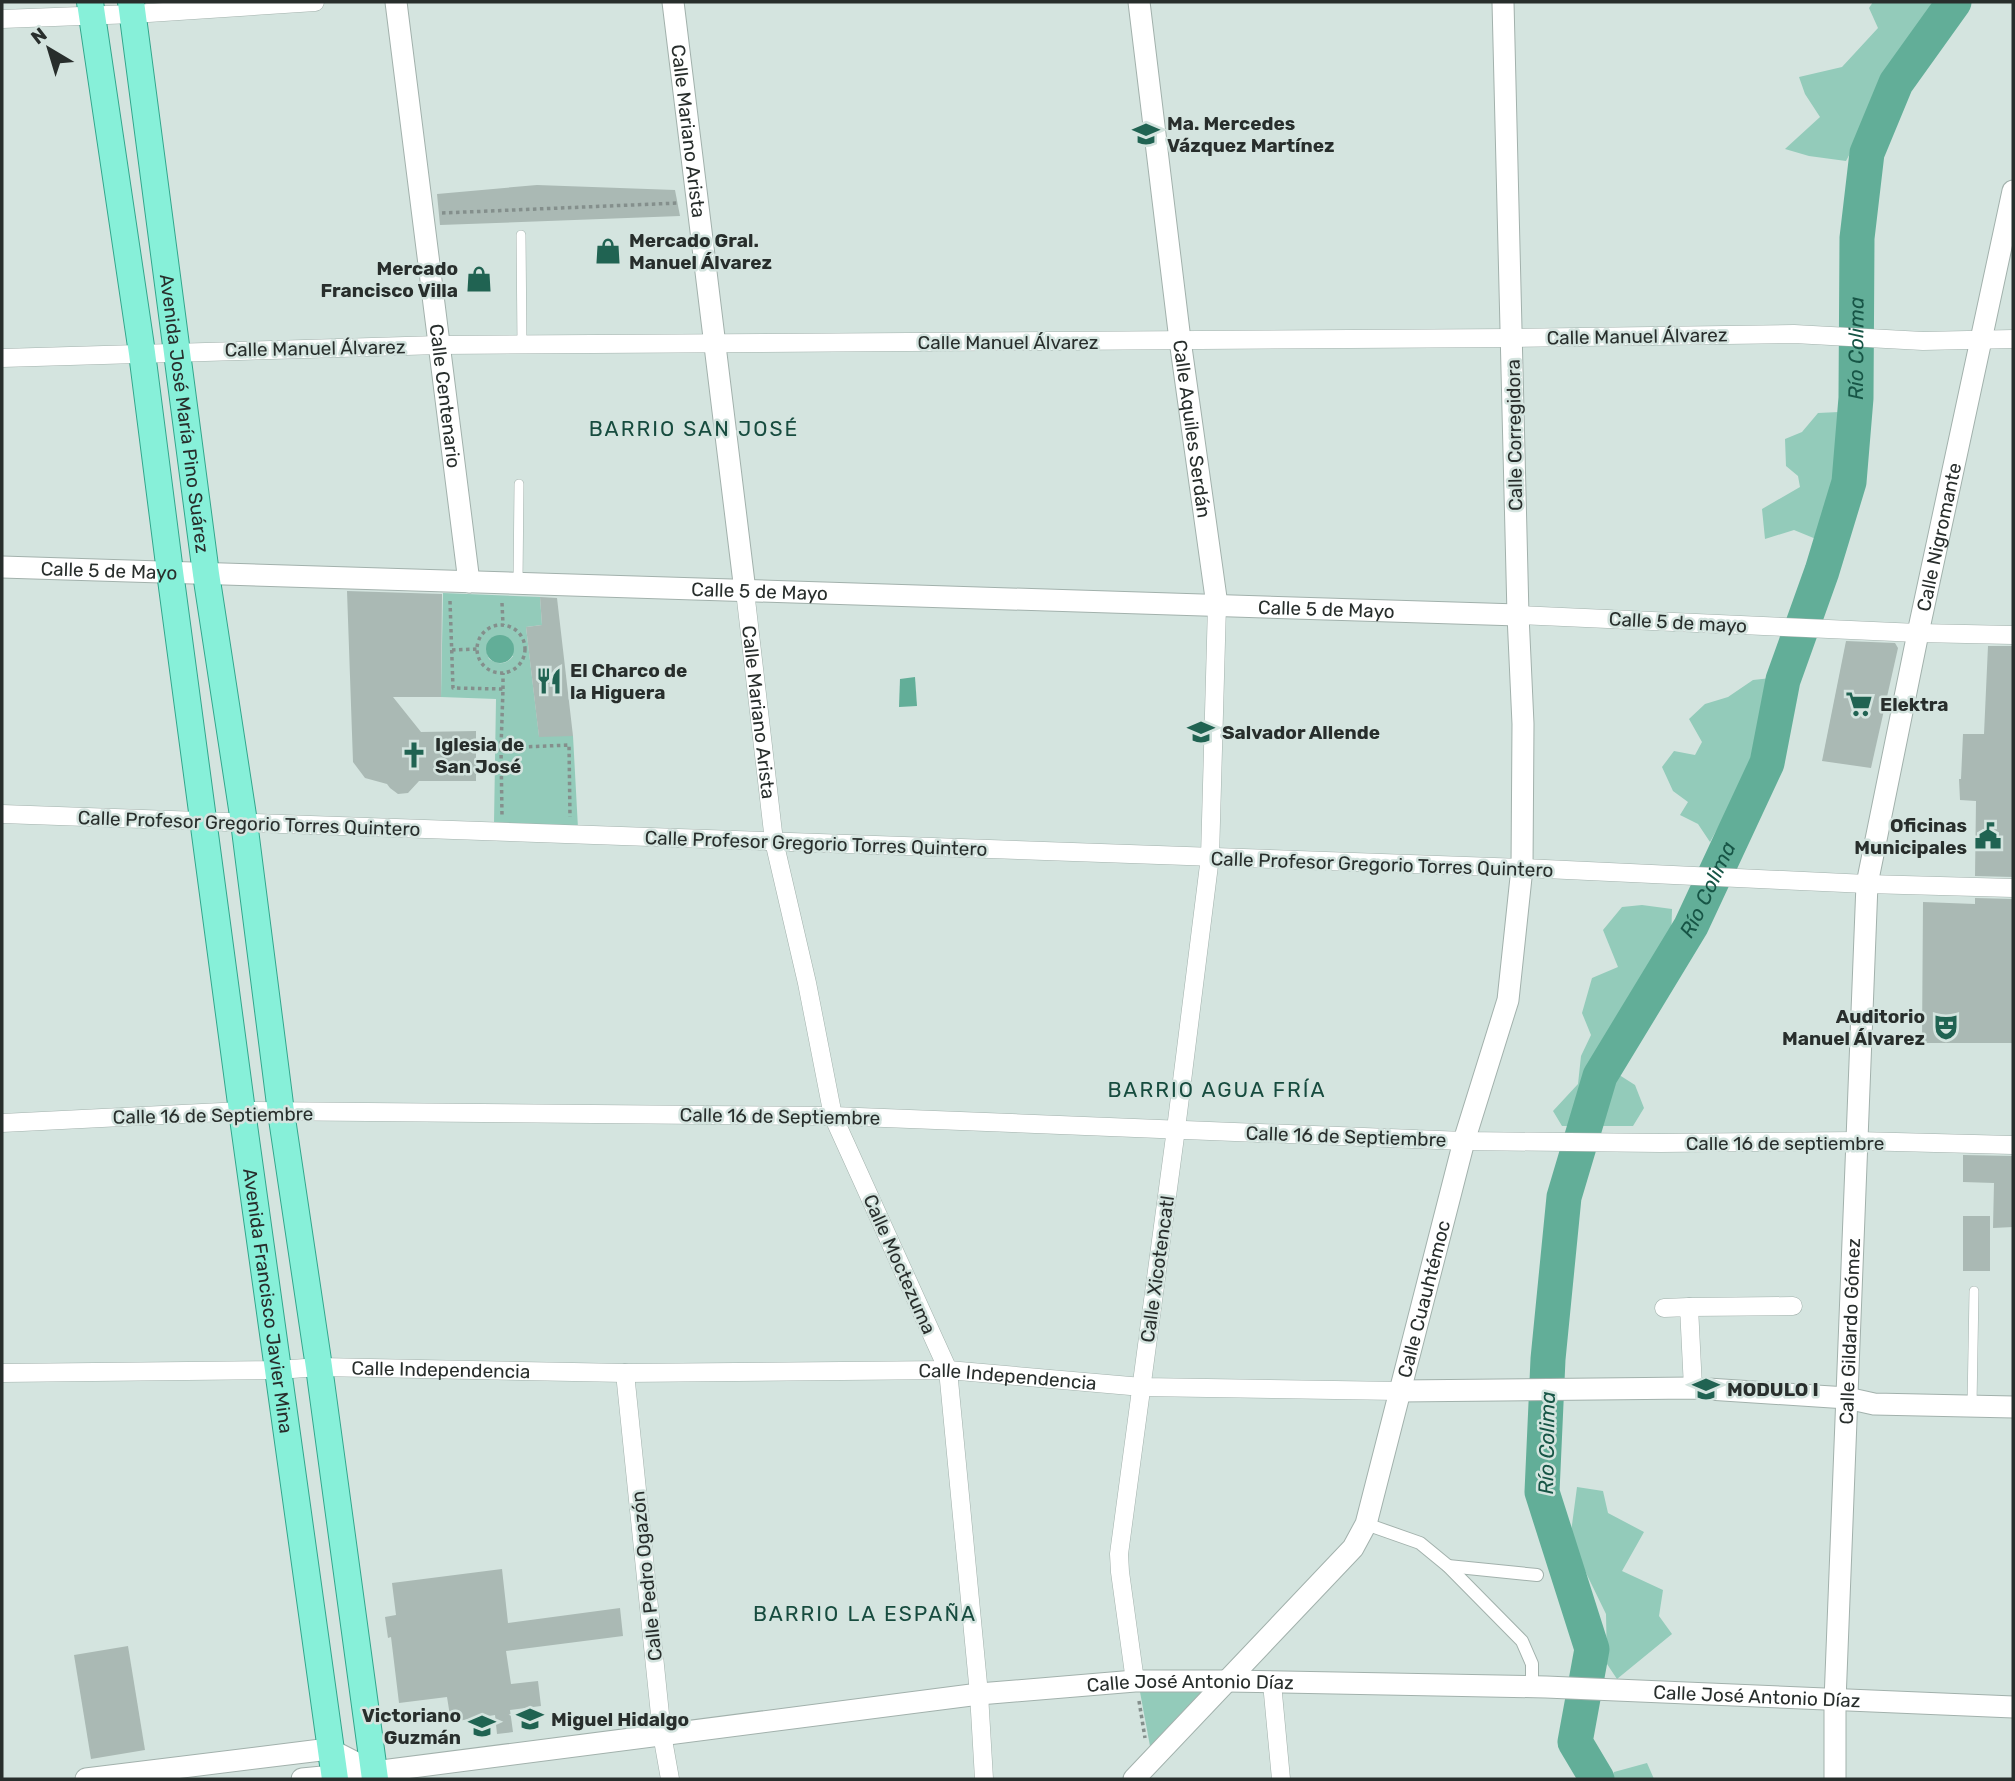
<svg xmlns="http://www.w3.org/2000/svg" width="2015" height="1781" font-family="Rubik,sans-serif">
  <style>
    .green { fill: #93cbba; fill-rule: evenodd }
    .water { fill: #62ae98 }
    .lines { fill: none; stroke-linecap: round; stroke-linejoin: round }
    .river { stroke: #62ae98; stroke-width: 35 }
    .building { fill: #aab9b4 }
    .service-casing { stroke: #a2b1ac; stroke-width: 10 }
    .pedestrian-casing { stroke: #a2b1ac; stroke-width: 14 }
    .minor-casing { stroke: #a2b1ac; stroke-width: 19 }
    .tertiary-casing { stroke: #a2b1ac; stroke-width: 23 }
    .primary-casing { stroke: #32a68c; stroke-width: 28 }
    .path { stroke: #848f8c; stroke-width: 3.5; stroke-dasharray: 3.5 3.5; stroke-linecap: butt }
    .service { stroke: #fff; stroke-width: 9 }
    .pedestrian { stroke: #fff; stroke-width: 12 }
    .minor { stroke: #fff; stroke-width: 18 }
    .tertiary { stroke: #fff; stroke-width: 21 }
    .primary { stroke: #87f0d9; stroke-width: 26 }
    .labels { text-anchor: middle; stroke-width: 5; stroke-linejoin: round; paint-order: stroke }
    .poi-label { font-size: 19px; font-weight: bold; fill: #282e2c; stroke: #d4e4df; text-anchor: start }
    .street-label { font-size: 19px; fill: #282e2c; stroke: #d4e4df }
    .water-label { font-size: 21px; font-style: italic; fill: #175546; stroke: #d4e4df }
    .neighbourhood-label { font-size: 21px; letter-spacing: 2px; fill: #174c3f; stroke: #d4e4df }
  </style>
  <rect width="100%" height="100%" fill="#d4e4df"/>
  <!-- green -->
  <g class="green">
    <polygon points="1873,2 1945,2 1883,90 1846,161 1809,156 1785,149 1820,117 1805,94 1799,77 1842,67 1878,28 1869,8"/>
    <polygon points="1839,412 1841,478 1816,539 1794,530 1765,539 1762,509 1800,487 1798,476 1786,466 1785,439 1802,432 1818,413"/>
    <path d="M443 593 540 597 542 625 526 627 539 736H573L578 828 494 824 496 699 441 697ZM486 650 513 656C507 665 498 665 489 659Z"/>
    <polygon points="1771,678 1752,765 1710,842 1698,824 1680,815 1688,802 1673,791 1662,767 1674,751 1695,755 1702,742 1689,719 1705,704 1728,697 1753,680"/>
    <polygon points="1642,905 1672,909 1671,944 1660,991 1626,1022 1628,1048 1613,1071 1635,1085 1644,1108 1633,1126 1562,1126 1553,1111 1578,1084 1581,1056 1591,1035 1582,1013 1592,978 1618,967 1603,930 1622,907"/>
    <polygon points="1577,1487 1603,1491 1608,1513 1644,1532 1622,1571 1663,1590 1659,1616 1672,1634 1617,1679 1607,1664 1606,1614 1570,1540"/>
    <polygon points="1205,1688 1150,1746 1140,1692"/>
    <polygon points="1647,1763 1654,1779 1613,1779 1614,1772"/>
  </g>
  <!-- water -->
  <g class="water">
    <circle cx="500" cy="649" r="14"/>
    <polygon points="915,677 917,706 899,707 900,679"/>
  </g>
  <g class="lines">
    <!-- river -->
    <path class="river" id="s1" d="M1597 1779 1575 1742 1592 1649 1542 1492 1548 1359 1564 1197 1600 1076 1691 926 1767 763 1783 680 1822 571 1849 482 1856 398 1857 238 1867 153 1896 83 1954 2"/>
  </g>
  <!-- building -->
  <g class="building">
    <polygon points="537,185 675,190 680,216 440,225 437,194"/>
    <polygon points="347,591 442,594 441,697 393,697 421,732 476,731 476,781 419,781 408,793 398,794 390,788 387,784 365,778 353,762"/>
    <polygon points="540,597 557,598 573,736 539,737 526,627 542,625"/>
    <polygon points="1846,641 1895,643 1898,648 1871,768 1822,761"/>
    <polygon points="1988,646 2013,646 2013,877 1975,876 1976,801 1960,800 1959,779 1961,779 1963,734 1984,734"/>
    <polygon points="1975,898 2013,899 2013,1043 1922,1043 1923,902 1975,904"/>
    <polygon points="1963,1155 2013,1156 2013,1227 1993,1228 1994,1183 1963,1182"/>
    <rect x="1963" y="1216" width="27" height="55"/>
    <polygon points="502,1569 508,1623 620,1608 623,1636 506,1651 511,1684 538,1681 541,1706 510,1710 513,1732 497,1734 495,1715 451,1722 447,1697 399,1703 391,1637 388,1638 385,1617 396,1615 392,1583"/>
    <polygon points="128,1646 145,1750 91,1759 74,1655"/>
  </g>
  <g class="lines">
    <!-- service casing -->
    <g class="service-casing">
      <g id="service">
        <polyline points="521,235 522,345"/>
        <polyline points="518,583 519,484"/>
        <polyline points="1972,1405 1974,1291"/>
      </g>
    </g>
    <!-- pedestrian casing -->
    <g class="pedestrian-casing">
      <g id="pedestrian">
        <polyline points="1366,1524 1420,1543 1448,1566 1522,1641 1532,1664 1532,1687"/>
        <polyline points="1448,1566 1537,1575"/>
      </g>
    </g>
    <!-- minor casing -->
    <g class="minor-casing">
      <g id="minor">
        <polyline points="2,19 133,14 315,2"/>
        <polyline points="2,358 439,345 1511,338 1794,334 1923,341 2013,339"/>
        <path id="s2" d="M745 591 774 841 807 983 833 1116 948 1370 979 1694 984 1779"/>
        <polyline points="1518,615 1918,633 2013,635"/>
        <polyline points="2,814 1522,868 1867,884 2013,888"/>
        <polyline points="2,1123 242,1111 833,1116 1464,1141 1661,1143 1857,1141 2013,1145"/>
        <polyline points="1689,1307 1793,1306"/>
        <polyline points="1664,1308 1689,1307 1693,1388"/>
        <path id="s3" d="M2 1373 278 1370 319 1367 625 1373 948 1370 1142 1387 1399 1391"/>
        <polyline points="625,1373 662,1734 670,1779"/>
        <polyline points="1135,1681 1120,1572 1119,1554 1176,1129 1210,857 1217,605"/>
        <polyline points="1272,1683 1281,1779"/>
      </g>
    </g>
    <!-- tertiary casing -->
    <g class="tertiary-casing">
      <g id="tertiary">
        <path id="s4" d="M396 2 469 582"/>
        <path id="s5" d="M673 2 745 591"/>
        <path id="s6" d="M1139 2 1180 340 1217 605"/>
        <path id="s7" d="M2 567 1518 615"/>
        <polyline points="1399,1391 1693,1388 1847,1398 1874,1404 2013,1407"/>
        <polyline points="86,1779 329,1749 372,1771"/>
        <path id="s8" d="M302 1779 374 1772 979 1694 1135 1681H1227L1546 1687 2013 1707"/>
        <path id="s9" d="M1134 1779 1353 1548 1366 1524 1464 1141 1508 1000 1522 868 1523 724 1518 615 1503 2"/>
        <path id="s10" d="M1835 1779V1701L1867 884 1918 633 2013 191"/>
      </g>
    </g>
    <!-- primary casing -->
    <g class="primary-casing">
      <g id="primary">
        <path id="s11" d="M90 2 142 353 170 572 242 1111 335 1779"/>
        <path id="s12" d="M131 2 206 574 244 822 281 1112 319 1367 375 1779"/>
      </g>
    </g>
    <!-- path -->
    <g class="path">
      <polyline points="442,213 679,203"/>
      <polyline points="450,601 453,688 503,689 501,748 569,745 570,817"/>
      <polyline points="502,603 503,625"/>
      <circle cx="501" cy="649" r="24"/>
      <polyline points="452,650 477,649"/>
      <polyline points="503,689 503,673"/>
      <polyline points="501,748 502,816"/>
      <polyline points="1139,1701 1145,1738"/>
    </g>
    <!-- service -->
    <use href="#service" class="service"/>
    <!-- pedestrian -->
    <use href="#pedestrian" class="pedestrian"/>
    <!-- minor -->
    <use href="#minor" class="minor"/>
    <!-- tertiary -->
    <use href="#tertiary" class="tertiary"/>
    <!-- primary -->
    <use href="#primary" class="primary"/>
  </g>
  <!-- icons -->
  <defs>
    <g id="school-bare" transform="scale(2.1)"><path d="M0-5L7-2L0 1L-7-2ZM-4 1L0 2.5L4 1V4Q0 6-4 4Z" fill="#206352" stroke="#d4e4df" stroke-width="2.5" paint-order="stroke"/></g>
    <g id="shop-bare" transform="scale(2.1)"><path d="M-5-2.5h2.3a2.7 3.5 0 0 1 5.4 0H5L5.5 6h-11ZM-1.5-2.5h3a1.5 2.3 0 0 0-3 0Z" fill="#206352" stroke="#d4e4df" stroke-width="2.5" paint-order="stroke"/></g>
    <g id="restaurant-bare" transform="scale(2.1)"><path d="M-5-6h1v4h1v-4h1v4h1v-4h1v5L-1.5 .5V6h-2V.5L-5-1ZM5-6V6H3V1.5H1.5Q1.5-4 5-6Z" fill="#206352" stroke="#d4e4df" stroke-width="2.5" paint-order="stroke"/></g>
    <g id="supermarket-bare" transform="scale(2.1)"><path d="M-6-5.5h2.5l.6 2H6L4.5 2H-2.5L-4.4-4H-6ZM-1.5 3.2a1.3 1.3 0 1 0 .1 0ZM3 3.2a1.3 1.3 0 1 0 .1 0Z" fill="#206352" stroke="#d4e4df" stroke-width="2.5" paint-order="stroke"/></g>
    <g id="church-bare" transform="scale(2.1)"><path d="M-1.2-6h2.4v3.5h3.3v2.4h-3.3V6h-2.4V-.1h-3.3v-2.4h3.3Z" fill="#206352" stroke="#d4e4df" stroke-width="2.5" paint-order="stroke"/></g>
    <g id="civic-bare" transform="scale(2.1)"><path d="M-.6-6.5H3V-4.5H.6V-3L4-1V1h2V6H-6V1h2V-1L-.6-3ZM-1.2 2.5V6h2.4V2.5Z" fill="#206352" stroke="#d4e4df" stroke-width="2.5" paint-order="stroke"/></g>
    <g id="theatre-bare" transform="scale(2.1)"><path d="M-5-5.5Q0-4 5-5.5V0Q5 5 0 6Q-5 5-5 0ZM-3.3-2.5H-1v1.5H-3.3ZM1-2.5H3.3v1.5H1ZM-2.8 1Q0 5.5 2.8 1Z" fill="#206352" stroke="#d4e4df" stroke-width="2.5" paint-order="stroke"/></g>
  </defs>
  <g fill-rule="evenodd">
    <use href="#school-bare" x="1146" y="134"/>
    <use href="#shop-bare" x="608" y="251"/>
    <use href="#shop-bare" x="479" y="279"/>
    <use href="#restaurant-bare" x="549" y="681"/>
    <use href="#supermarket-bare" x="1859" y="704"/>
    <use href="#school-bare" x="1201" y="732"/>
    <use href="#church-bare" x="414" y="755"/>
    <use href="#civic-bare" x="1988" y="836"/>
    <use href="#theatre-bare" x="1946" y="1027"/>
    <use href="#school-bare" x="1706" y="1389"/>
    <use href="#school-bare" x="530" y="1719"/>
    <use href="#school-bare" x="482" y="1726"/>
  </g>
  <g class="labels">
    <!-- poi labels -->
    <g class="poi-label">
      <text x="1167" y="130">Ma. Mercedes<tspan x="1167" dy="22">Vázquez Martínez</tspan></text>
      <text x="629" y="247">Mercado Gral.<tspan x="629" dy="22">Manuel Álvarez</tspan></text>
      <text x="458" y="275" text-anchor="end">Mercado<tspan x="458" dy="22">Francisco Villa</tspan></text>
      <text x="570" y="677">El Charco de<tspan x="570" dy="22">la Higuera</tspan></text>
      <text x="1880" y="711">Elektra</text>
      <text x="1222" y="739">Salvador Allende</text>
      <text x="435" y="751">Iglesia de<tspan x="435" dy="22">San José</tspan></text>
      <text x="1967" y="832" text-anchor="end">Oficinas<tspan x="1967" dy="22">Municipales</tspan></text>
      <text x="1925" y="1023" text-anchor="end">Auditorio<tspan x="1925" dy="22">Manuel Álvarez</tspan></text>
      <text x="1727" y="1396">MODULO I</text>
      <text x="461" y="1722" text-anchor="end">Victoriano<tspan x="461" dy="22">Guzmán</tspan></text>
      <text x="551" y="1726">Miguel Hidalgo</text>
    </g>
    <!-- street labels -->
    <g class="street-label">
      <text dy="7" stroke="none"><textPath href="#s5" startOffset="130">Calle Mariano Arista</textPath></text>
      <text transform="translate(1637 336) rotate(-1)" y="7">Calle Manuel Álvarez</text>
      <text x="1008" y="349">Calle Manuel Álvarez</text>
      <text transform="translate(315 348) rotate(-1)" y="7">Calle Manuel Álvarez</text>
      <text dy="7" stroke="none"><textPath href="#s4" startOffset="397">Calle Centenario</textPath></text>
      <text dy="7" stroke="none"><textPath href="#s12" startOffset="415">Avenida José María Pino Suárez</textPath></text>
      <text dy="7" stroke="none"><textPath href="#s6" startOffset="430">Calle Aquiles Serdán</textPath></text>
      <text transform="translate(1514 435) rotate(-91)" y="7">Calle Corregidora</text>
      <text dy="7" stroke="none"><textPath href="#s10" startOffset="1250">Calle Nigromante</textPath></text>
      <text dy="7" stroke="none"><textPath href="#s7" startOffset="107">Calle 5 de Mayo</textPath></text>
      <text dy="7" stroke="none"><textPath href="#s7" startOffset="758">Calle 5 de Mayo</textPath></text>
      <text dy="7" stroke="none"><textPath href="#s7" startOffset="1325">Calle 5 de Mayo</textPath></text>
      <text transform="translate(1678 622) rotate(3)" y="7">Calle 5 de mayo</text>
      <text dy="7" stroke="none"><textPath href="#s2" startOffset="122">Calle Mariano Arista</textPath></text>
      <text transform="translate(249 823) rotate(2)" y="7">Calle Profesor Gregorio Torres Quintero</text>
      <text transform="translate(816 843) rotate(2)" y="7">Calle Profesor Gregorio Torres Quintero</text>
      <text transform="translate(1382 864) rotate(2)" y="7">Calle Profesor Gregorio Torres Quintero</text>
      <text transform="translate(213 1115) rotate(-1)" y="7">Calle 16 de Septiembre</text>
      <text transform="translate(780 1116) rotate(1)" y="7">Calle 16 de Septiembre</text>
      <text transform="translate(1346 1136) rotate(2)" y="7">Calle 16 de Septiembre</text>
      <text x="1785" y="1150">Calle 16 de septiembre</text>
      <text transform="translate(900 1264) rotate(66)" y="7">Calle Moctezuma</text>
      <text transform="translate(1157 1269) rotate(-82)" y="7">Calle Xicotencatl</text>
      <text dy="7" stroke="none"><textPath href="#s9" startOffset="578">Calle Cuauhtémoc</textPath></text>
      <text dy="7" stroke="none"><textPath href="#s11" startOffset="1311">Avenida Francisco Javier Mina</textPath></text>
      <text dy="7" stroke="none"><textPath href="#s10" startOffset="448">Calle Gildardo Gómez</textPath></text>
      <text dy="7" stroke="none"><textPath href="#s3" startOffset="439">Calle Independencia</textPath></text>
      <text dy="7" stroke="none"><textPath href="#s3" startOffset="1006">Calle Independencia</textPath></text>
      <text transform="translate(646 1576) rotate(-96)" y="7">Calle Pedro Ogazón</text>
      <text dy="7" stroke="none"><textPath href="#s8" startOffset="894">Calle José Antonio Díaz</textPath></text>
      <text dy="7" stroke="none"><textPath href="#s8" startOffset="1461">Calle José Antonio Díaz</textPath></text>
    </g>
    <!-- water labels -->
    <g class="water-label">
      <text dy="7" stroke="none"><textPath href="#s1" startOffset="1507">Río Colima</textPath></text>
      <text dy="7" stroke="none"><textPath href="#s1" startOffset="940">Río Colima</textPath></text>
      <text transform="translate(1547 1443) rotate(-89)" y="7">Río Colima</text>
    </g>
    <!-- neighbourhood labels -->
    <g class="neighbourhood-label">
      <text x="694" y="436">BARRIO SAN JOSÉ</text>
      <text x="1217" y="1097">BARRIO AGUA FRÍA</text>
      <text x="865" y="1621">BARRIO LA ESPAÑA</text>
    </g>
  </g>
  <!-- border -->
  <rect width="2015" height="1781" fill="none" stroke="#282e2c" stroke-width="7"/>
  <!-- north arrow -->
  <g transform="translate(49 49) rotate(322)" stroke="#d4e4df" stroke-width="5" paint-order="stroke">
  <path d="M0-5L12 26L0 18L-12 26Z" fill="#282e2c"/>
  <text y="-10" font-size="19" font-weight="bold" text-anchor="middle" fill="#282e2c">N</text>
  </g>
</svg>
